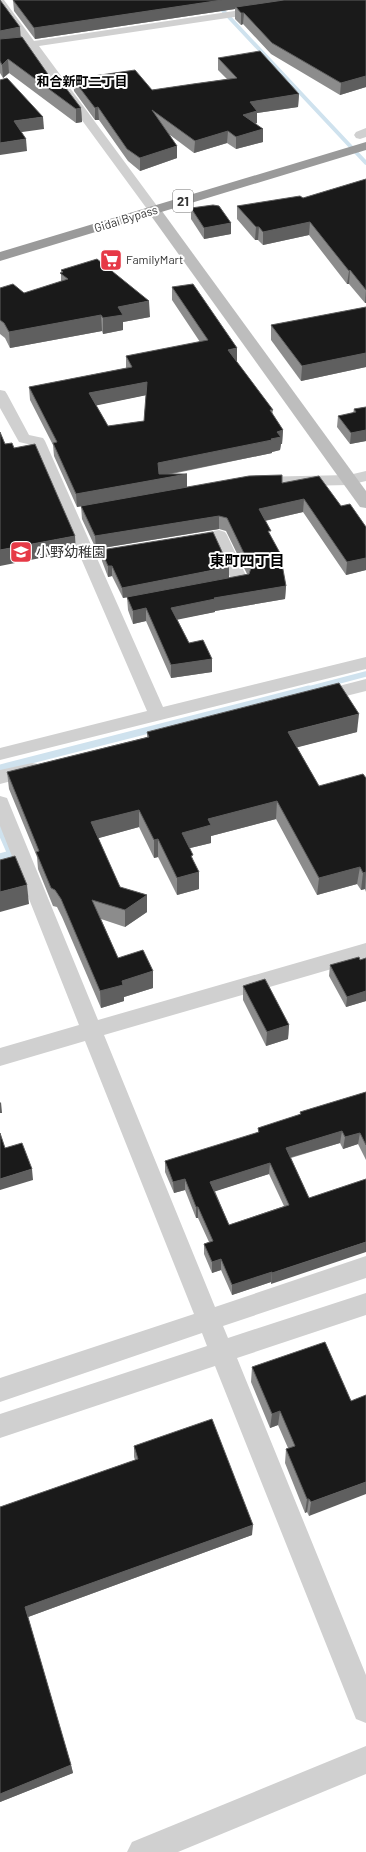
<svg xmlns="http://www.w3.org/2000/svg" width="366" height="1852" font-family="Barlow,'Noto Sans JP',sans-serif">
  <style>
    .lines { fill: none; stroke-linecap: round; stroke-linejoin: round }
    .stream-far2 { stroke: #cfe2ee; stroke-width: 4 }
    .stream-far1 { stroke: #cfe2ee; stroke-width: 5.5 }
    .stream { stroke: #cfe2ee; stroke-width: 7 }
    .street { fill: #d0d0d0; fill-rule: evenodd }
    .secondary { fill: #bdbdbd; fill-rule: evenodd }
    .highway { fill: #9a9a9a; fill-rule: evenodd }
    .wall { fill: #8c8c8c; fill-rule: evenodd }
    .shaded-wall { fill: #5f5f5f }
    .building { fill: #1a1a1a; stroke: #5f5f5f; fill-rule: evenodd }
    .labels { text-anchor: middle; stroke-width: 4; stroke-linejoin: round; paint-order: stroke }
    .far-street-label { font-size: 12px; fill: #333; stroke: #fff }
    .far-poi-label { font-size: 12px; fill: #333; stroke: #fff; text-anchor: start }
    .far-neighbourhood-label { font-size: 13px; font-weight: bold; fill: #000; stroke: #fff }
    .shield { fill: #fff; stroke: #707070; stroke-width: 1 }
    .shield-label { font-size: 13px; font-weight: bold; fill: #333 }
    .poi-label { font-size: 14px; fill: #333; stroke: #fff; text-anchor: start }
    .neighbourhood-label { font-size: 15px; font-weight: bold; fill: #000; stroke: #fff }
  </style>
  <rect width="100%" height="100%" fill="#fff"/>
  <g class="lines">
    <!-- stream-far2 -->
    <polyline class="stream-far2" points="213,0 366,163"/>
    <!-- stream-far1 -->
    <polyline class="stream-far1" points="305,690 366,674"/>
    <!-- stream -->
    <g class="stream">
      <polyline points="0,768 309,689"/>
      <polyline points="0,829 11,854 0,857"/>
    </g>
    <!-- street -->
    <g class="street">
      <polygon points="0,0 4,0 34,41 261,7 266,10 261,13 39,46 160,210 158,213 150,213 29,48 0,52 0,46 24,42 0,9"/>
      <polygon points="366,128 366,137 360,139 356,138 354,135 356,132"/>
      <polygon points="0,390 5,391 7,394 29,435 43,438 45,441 163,707 366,657 366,669 0,760 0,748 147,711 32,445 19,442 0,408"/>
      <polygon points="366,471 366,481 349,485 254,487 249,485 246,482 249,479 254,477 349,475"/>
      <polygon points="219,530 225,532 227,535 249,582 247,586 220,591 214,590 212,586 214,582 231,579 214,541 188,545 182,543 180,540 182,537"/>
      <polygon points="366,679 366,691 318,703 312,701 309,697 312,693"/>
      <polygon points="32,763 38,764 41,769 38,774 0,784 0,770"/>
      <polygon points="0,796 7,798 9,803 98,1020 366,943 366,959 104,1035 215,1307 366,1256 366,1278 223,1326 228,1338 366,1293 366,1315 237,1358 366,1675 366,1723 356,1719 215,1366 0,1438 0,1414 207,1346 202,1333 0,1402 0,1378 194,1314 85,1041 0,1066 0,1048 79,1025 0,826"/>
      <polygon points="366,1746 366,1774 178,1852 127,1852 132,1842"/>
    </g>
    <!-- secondary -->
    <polygon class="secondary" points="154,206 159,207 366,491 366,508 360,507 149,213 147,210 149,207"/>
    <!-- highway -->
    <polygon class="highway" points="366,142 366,150 0,261 0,252"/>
  </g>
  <!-- wall -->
  <g class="wall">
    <polygon points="0,0 21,37 52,80 81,108 82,122 76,123 9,73 3,78 0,73"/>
    <polygon points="13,0 366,0 366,87 340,95 271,54 243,24 241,25 235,19 235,9 35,39 14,11"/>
    <polygon points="218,58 299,94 298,107 257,113 257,123 255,124 263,129 263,142 236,149 227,143 194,153 170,135 177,158 140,171 128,161 99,120 95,120 74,91 73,79 152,90 227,79 218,70"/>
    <polygon points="366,179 366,303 365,303 349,284 347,284 309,235 263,245 258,240 255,240 237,219 237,206 303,198"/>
    <polygon points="191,208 231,223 231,234 204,239 191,219"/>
    <polygon points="61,270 150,317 123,322 123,330 103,334 102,331 10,348 5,338 0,334 0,288 24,293 61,282"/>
    <path d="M172 287 237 361H236L273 410 272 415 283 430 282 444H281L280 450 272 452V453L172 474H187V487L282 483 341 506 366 527V570L346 575 303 512 265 521 286 586 285 599 215 611V612L177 619 189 643 212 659V672L171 678 146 621 133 624 128 610 127 597 123 598 112 576 108 577 102 561 101 550 229 578 247 574 226 531 219 529 96 549 82 519 81 506 77 507 54 456 53 445 30 400 29 387 126 368V356L200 342 172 300ZM146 395 144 421 108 426 96 405Z"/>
    <polygon points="366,307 366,367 301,381 271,340 271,325"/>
    <polygon points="366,407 366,441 350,444 337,427 338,416 353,413 354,409"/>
    <polygon points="147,732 357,732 297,747 319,786 366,778 366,892 365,889 361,890 357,884 317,895 276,819 211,836 211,843 190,848 193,861 199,872 199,889 177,895 158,857 154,858 139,827 98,838 120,887 147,895 147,912 125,927 101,919 118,958 153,971 153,988 124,997 124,1001 101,1008 62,917 57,907 53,906 38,869 37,857 9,789 7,772 147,737"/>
    <polygon points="366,958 366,1001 346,1007 329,976 330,965 360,960"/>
    <polygon points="243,986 289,1025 288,1039 266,1046 243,1000"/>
    <path d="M366 1092V1160L358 1144 343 1149 340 1143 291 1158 309 1198 271 1284V1282L232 1295 221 1270 212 1273 204 1254V1244L209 1242 198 1218H196L185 1190 174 1193 165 1172V1161L258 1133V1128L300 1115V1112ZM269 1174 284 1206 229 1225 215 1191Z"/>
    <polygon points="252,1367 351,1401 309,1516 307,1512 305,1513 285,1463 286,1449 288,1448 278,1425 270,1428 251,1382"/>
    <polygon points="134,1446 252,1535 28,1617 71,1765 73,1773 0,1802 0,1507 135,1460 134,1457"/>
  </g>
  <!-- shaded-wall -->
  <g class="shaded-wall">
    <polygon points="222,0 298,0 236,7 235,9 35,39 34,28"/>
    <polygon points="241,13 244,13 243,24 241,25"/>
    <polygon points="20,27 21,41 0,44 0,31"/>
    <polygon points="8,59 9,73 3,78 2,65"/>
    <polygon points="366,76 366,87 340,95 341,83"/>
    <polygon points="299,94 298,107 257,113 257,123 243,127 243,115 250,102"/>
    <polygon points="98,107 99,120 95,120 95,108"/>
    <polygon points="81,108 82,122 76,123 76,109"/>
    <polygon points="43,117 44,129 15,133 14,121"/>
    <polygon points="263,129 263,142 236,149 236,137"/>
    <polygon points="228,131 227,143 194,153 195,141"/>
    <polygon points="26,139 27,151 0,155 0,143"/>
    <polygon points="177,146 177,158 140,171 140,158"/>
    <polygon points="310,222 309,235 263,245 263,232"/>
    <polygon points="231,223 231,234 204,239 204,228"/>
    <polygon points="256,227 259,227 258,240 255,240"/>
    <polygon points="350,270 349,284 347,284 349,271"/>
    <polygon points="366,290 366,303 365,303"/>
    <polygon points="149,301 150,317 123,322 123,330 103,334 103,318 118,307"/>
    <polygon points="101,315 102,331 10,348 9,332"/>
    <polygon points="237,348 237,361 227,363 228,350"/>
    <polygon points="366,353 366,367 301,381 302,366"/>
    <polygon points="147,382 147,395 89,407 89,393"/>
    <polygon points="283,430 282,444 281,444 280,450 272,452 272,453 158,476 158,463 271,439 277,432"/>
    <polygon points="366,430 366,441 350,444 351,433"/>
    <polygon points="187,474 187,487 77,507 76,494"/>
    <polygon points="304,499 303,512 259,522 259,509"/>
    <polygon points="219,516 219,529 96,549 95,536"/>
    <polygon points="75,536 76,551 0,566 0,550"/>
    <polygon points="366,558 366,570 346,575 347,562"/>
    <polygon points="108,566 112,566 112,576 108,577"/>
    <polygon points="229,567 229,578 123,598 122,588"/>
    <polygon points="286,586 285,599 215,611 215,612 171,621 171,608 214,598"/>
    <polygon points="146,608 146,621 133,624 133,611"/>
    <polygon points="212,659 212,672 171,678 171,665"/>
    <polygon points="359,714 357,732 287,750 288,732"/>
    <polygon points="277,801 276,819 211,836 211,843 182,850 182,833 208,819"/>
    <polygon points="139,810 139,827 92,840 91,822"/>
    <polygon points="158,839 158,857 154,858 154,840"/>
    <polygon points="360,867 357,884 317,895 319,878"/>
    <polygon points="199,872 199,889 177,895 177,878"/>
    <polygon points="366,872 365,889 361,890 363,873"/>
    <polygon points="27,885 29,904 0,912 0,892"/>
    <polygon points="147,895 147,912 125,927 125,910"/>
    <polygon points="153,971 153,988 124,997 124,1001 101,1008 100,991 122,981"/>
    <polygon points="366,991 366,1001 346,1007 347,997"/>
    <polygon points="289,1025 288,1039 266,1046 267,1032"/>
    <polygon points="1,1102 2,1113 0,1113 0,1103"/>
    <polygon points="342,1131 340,1143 285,1159 286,1148"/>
    <polygon points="360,1133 358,1144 343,1149 345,1137"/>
    <polygon points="270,1163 269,1174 210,1193 210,1182"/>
    <polygon points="32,1169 33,1180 0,1190 0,1179"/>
    <polygon points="185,1179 185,1190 174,1193 173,1182"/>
    <rect x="196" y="1207" width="2" height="11"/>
    <polygon points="366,1242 366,1252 271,1284 272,1273"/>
    <polygon points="221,1259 221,1270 212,1273 212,1262"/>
    <polygon points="272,1272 271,1282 232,1295 232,1285"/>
    <polygon points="280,1411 278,1425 270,1428 272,1414"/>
    <polygon points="366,1482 366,1494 309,1516 311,1502"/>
    <polygon points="307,1499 309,1499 307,1512 305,1513"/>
    <polygon points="253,1525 252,1535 28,1617 25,1607"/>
    <polygon points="71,1765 73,1773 0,1802 0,1794"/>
  </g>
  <!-- building -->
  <g class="building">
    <polygon points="0,0 20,27 0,31"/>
    <polygon points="13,0 222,0 34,28"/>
    <polygon points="284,0 366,0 366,76 341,83 272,43 244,13 241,13 236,7"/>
    <polygon points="22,37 52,80 59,79 81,108 76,109 8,59 2,65 0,61 0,39"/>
    <polygon points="260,51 299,94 250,102 257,111 243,115 263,129 236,137 228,131 195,141 152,110 177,146 140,158 127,149 98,107 95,108 73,79 135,70 152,90 193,84 237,78 218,58"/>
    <polygon points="7,78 43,117 14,121 26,139 0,143 0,80"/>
    <polygon points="366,179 366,290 350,270 349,271 310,222 263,232 259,227 256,227 237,206 300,196 303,198"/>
    <polygon points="213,205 219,206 231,223 204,228 191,208"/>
    <polygon points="97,259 149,301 118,307 123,315 103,318 101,315 9,332 4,323 0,320 0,288 13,284 24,293 68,279 60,273 63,272 61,270"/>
    <path d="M193 284 237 348 228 350 273 410H270L283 430 277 432 281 437 271 439 272 440 158 463 159 474H187L76 494 53 443 57 442 29 387 132 367 126 356 208 340 172 287ZM147 382 144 421 108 426 89 393Z"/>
    <polygon points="366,307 366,353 302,366 271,325"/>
    <polygon points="366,407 366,430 351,433 338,416 356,412 354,409"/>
    <polygon points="0,432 5,444 12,443 14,448 35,444 75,536 0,550"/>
    <polygon points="282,475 282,483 319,476 341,506 350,504 366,527 366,558 347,562 304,499 259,509 271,531 268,531 280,553 286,586 214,598 215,599 171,608 189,643 203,640 212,659 171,665 146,608 133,611 127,597 249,574 251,568 227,518 219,516 95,536 81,506 249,476"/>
    <polygon points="213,532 229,567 122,588 112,566 108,566 101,550"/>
    <polygon points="339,683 359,714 288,732 319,786 363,774 366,778 366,872 363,873 360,867 319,878 277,801 208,819 211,825 182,833 193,855 191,856 199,872 177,878 158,839 154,840 139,810 91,822 120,887 147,895 125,910 92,900 118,958 143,950 153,971 122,981 123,985 100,991 61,899 55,890 51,888 36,852 39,851 7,772 149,737 147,732"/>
    <polygon points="15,856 27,885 0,892 0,860"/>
    <polygon points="359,957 360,960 366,958 366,991 347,997 330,965"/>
    <polygon points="265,979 289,1025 267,1032 243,986"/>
    <path d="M366 1092V1145L360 1133 345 1137 342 1131 286 1148 309 1198 366 1179V1242L272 1273V1272L232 1285 221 1259 212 1262 204 1244 213 1241 198 1207H196L185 1179 173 1182 165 1161 259 1132 258 1128 301 1114 300 1112ZM270 1163 289 1205 229 1225 210 1182Z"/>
    <polygon points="0,1133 5,1148 22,1143 32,1169 0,1179"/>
    <polygon points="325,1342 351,1401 366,1395 366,1482 311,1502 309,1499 307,1499 286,1449 295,1446 280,1411 272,1414 252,1367"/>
    <polygon points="212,1419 253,1525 25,1607 71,1765 0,1794 0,1507 138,1459 134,1446"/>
  </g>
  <!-- icons -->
  <defs>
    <g id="supermarket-square" transform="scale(1.15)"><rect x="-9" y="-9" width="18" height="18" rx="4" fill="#e63946" stroke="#fff"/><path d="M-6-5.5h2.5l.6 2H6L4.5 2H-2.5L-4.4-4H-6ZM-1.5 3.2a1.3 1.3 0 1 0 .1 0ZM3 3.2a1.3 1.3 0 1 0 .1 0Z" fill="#fff"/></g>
    <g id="school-square" transform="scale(1.15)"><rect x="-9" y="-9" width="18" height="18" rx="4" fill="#e63946" stroke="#fff"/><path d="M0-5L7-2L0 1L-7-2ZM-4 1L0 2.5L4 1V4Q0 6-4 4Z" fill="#fff"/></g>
  </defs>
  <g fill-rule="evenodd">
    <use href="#supermarket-square" x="111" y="260"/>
    <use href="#school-square" x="21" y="552"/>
  </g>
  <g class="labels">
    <!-- far-street labels -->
    <g class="far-street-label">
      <text transform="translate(126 219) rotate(-17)" y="4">Gidai Bypass</text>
    </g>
    <!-- far-poi labels -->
    <g class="far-poi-label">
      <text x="126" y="264">FamilyMart</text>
    </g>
    <!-- far-neighbourhood labels -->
    <g class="far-neighbourhood-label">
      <text x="82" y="86">和合新町二丁目</text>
    </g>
    <!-- shield labels -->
    <rect class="shield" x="173" y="190" width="20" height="22" rx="3"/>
    <g class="shield-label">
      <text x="183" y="206">21</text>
    </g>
    <!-- poi labels -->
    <g class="poi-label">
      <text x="36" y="557">小野幼稚園</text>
    </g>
    <!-- neighbourhood labels -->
    <g class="neighbourhood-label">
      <text x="247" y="566">東町四丁目</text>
    </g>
  </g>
</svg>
